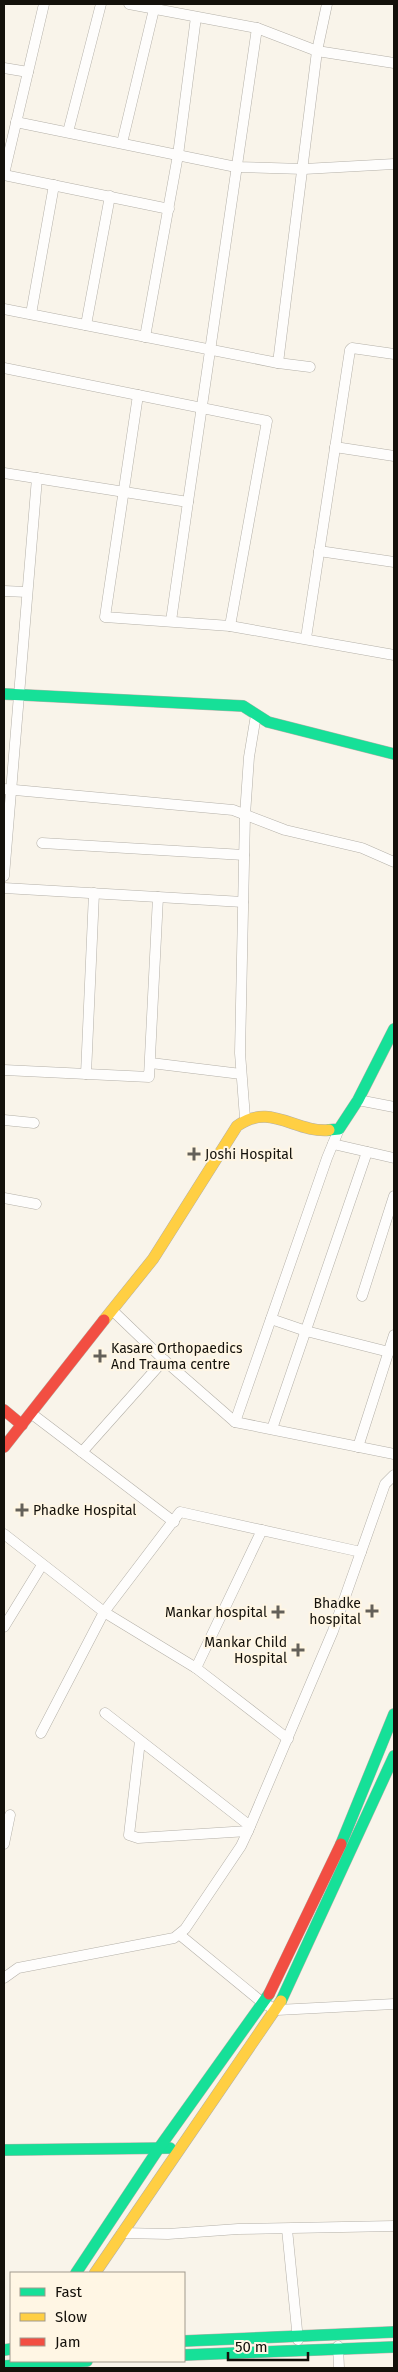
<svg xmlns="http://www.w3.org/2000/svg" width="398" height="2372" font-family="'Fira Sans',sans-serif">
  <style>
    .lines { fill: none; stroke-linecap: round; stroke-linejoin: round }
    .street-casing { stroke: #b4b0a8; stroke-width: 11 }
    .fast-casing { stroke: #b4b0a8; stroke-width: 12 }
    .slow-casing { stroke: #b4b0a8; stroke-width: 12 }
    .jam-casing { stroke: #b4b0a8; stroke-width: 12 }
    .street { stroke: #fefdfc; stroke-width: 10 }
    .fast { stroke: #16e098; stroke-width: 11 }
    .slow { stroke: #ffcf43; stroke-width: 11 }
    .jam { stroke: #f24e42; stroke-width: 11 }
    .poi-dot { fill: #646059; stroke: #fff6e4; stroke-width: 2 }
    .labels { text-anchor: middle; stroke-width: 4; stroke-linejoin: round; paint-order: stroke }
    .poi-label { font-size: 14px; fill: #14110b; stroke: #fff6e4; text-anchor: start }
  </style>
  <rect width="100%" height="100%" fill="#f9f4ea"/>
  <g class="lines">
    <!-- street casing -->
    <g class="street-casing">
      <g id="street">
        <polyline points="129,4 257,28 317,51 394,63"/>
        <polyline points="4,68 28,72"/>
        <polyline points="16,122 236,167 304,169 394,164"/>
        <polyline points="68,132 101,4"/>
        <polyline points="122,143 155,5"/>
        <polyline points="4,174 44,4"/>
        <polyline points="4,175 169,209"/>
        <polyline points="4,309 278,363 317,51 327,4"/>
        <polyline points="31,314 54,185"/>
        <polyline points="86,325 110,196"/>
        <polyline points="145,337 178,155 196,17"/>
        <polyline points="278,363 310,367"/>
        <polyline points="4,368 267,421 230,626"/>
        <polyline points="138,395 105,617 230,626 394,655"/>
        <polyline points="335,447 394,456"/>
        <polyline points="4,473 188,502 171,621"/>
        <polyline points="188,502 257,28"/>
        <polyline points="319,551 394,562"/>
        <polyline points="4,591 27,592"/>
        <polyline points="306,638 350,350 352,348 394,354"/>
        <polyline points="4,789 233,810 285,830 362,848 394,862"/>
        <polyline points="42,843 244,855"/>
        <polyline points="4,876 37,478"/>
        <polyline points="4,888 243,902"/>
        <polyline points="151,1063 241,1074"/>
        <polyline points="4,1070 149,1077 158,897"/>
        <polyline points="86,1074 94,893"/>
        <polyline points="358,1100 394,1107"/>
        <polyline points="245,1118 240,1053 245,815 249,757 256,715"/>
        <polyline points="4,1120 34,1123"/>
        <polyline points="333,1144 394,1158"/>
        <polyline points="4,1198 36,1204"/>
        <polyline points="362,1296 394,1196"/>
        <polyline points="112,1310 164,1360 235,1422 394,1454"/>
        <polyline points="271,1319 306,1331 389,1352"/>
        <polyline points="32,1414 174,1522"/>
        <polyline points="235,1422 327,1158 339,1129"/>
        <polyline points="272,1429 367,1152"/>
        <polyline points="358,1447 394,1335"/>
        <polyline points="82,1452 164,1360"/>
        <polyline points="4,1534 104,1612 41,1733"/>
        <polyline points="4,1627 42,1565"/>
        <polyline points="196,1668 262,1530"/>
        <polyline points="105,1713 250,1826"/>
        <polyline points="288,1739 196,1668 104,1612 180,1512 361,1552"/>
        <polyline points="140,1741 129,1835 138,1838 248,1831"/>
        <polyline points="4,1844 10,1815"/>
        <polyline points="180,1935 263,2003 277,2010 394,2004"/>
        <polyline points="4,1978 18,1968 174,1938 185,1929 241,1846 248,1831 333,1631 385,1484 394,1475"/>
        <polyline points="287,2229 298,2340"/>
        <polyline points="122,2233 168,2234 238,2229 394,2226"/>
        <polyline points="338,2346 339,2368"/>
      </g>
    </g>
    <!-- fast casing -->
    <g class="fast-casing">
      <g id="fast">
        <polyline points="4,694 243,706 268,722 394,754"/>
        <polyline points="329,1130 339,1129 358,1100 394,1029"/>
        <polyline points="341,1844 394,1714"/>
        <polyline points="281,2001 394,1756"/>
        <polyline points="4,2150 170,2148"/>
        <polyline points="76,2273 159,2148 269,1994"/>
        <polyline points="184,2341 394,2332"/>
        <polyline points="4,2350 11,2349"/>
        <polyline points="184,2355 394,2347"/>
        <polyline points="4,2366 87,2361"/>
      </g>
    </g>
    <!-- slow casing -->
    <g class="slow-casing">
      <g id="slow">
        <path d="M104 1320 153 1259 237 1126C270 1102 295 1133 329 1130"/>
        <polyline points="95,2273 281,2001"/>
      </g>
    </g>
    <!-- jam casing -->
    <g class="jam-casing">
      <g id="jam">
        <polyline points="4,1410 22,1425"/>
        <polyline points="4,1447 104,1320"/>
        <polyline points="269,1994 341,1844"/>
      </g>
    </g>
    <!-- street -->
    <use href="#street" class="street"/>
    <!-- fast -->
    <use href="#fast" class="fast"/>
    <!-- slow -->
    <use href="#slow" class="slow"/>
    <!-- jam -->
    <use href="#jam" class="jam"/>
  </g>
  <!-- markers -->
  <g class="poi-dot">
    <path d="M191.5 1146.5h5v5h5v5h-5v5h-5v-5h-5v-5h5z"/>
    <path d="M97.5 1348.5h5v5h5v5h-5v5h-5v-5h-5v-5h5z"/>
    <path d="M19.5 1502.5h5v5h5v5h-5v5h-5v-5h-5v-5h5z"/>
    <path d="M369.5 1603.5h5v5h5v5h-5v5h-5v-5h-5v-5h5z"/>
    <path d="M275.5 1604.5h5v5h5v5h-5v5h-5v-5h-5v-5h5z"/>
    <path d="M295.5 1642.5h5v5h5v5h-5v5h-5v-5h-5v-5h5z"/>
  </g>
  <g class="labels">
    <!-- poi labels -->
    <g class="poi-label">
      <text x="205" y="1159">Joshi Hospital</text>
      <text x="111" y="1353">Kasare Orthopaedics<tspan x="111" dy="16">And Trauma centre</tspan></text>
      <text x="33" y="1515">Phadke Hospital</text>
      <text x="361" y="1608" text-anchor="end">Bhadke<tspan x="361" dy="16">hospital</tspan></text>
      <text x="267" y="1617" text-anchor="end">Mankar hospital</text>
      <text x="287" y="1647" text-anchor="end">Mankar Child<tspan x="287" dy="16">Hospital</tspan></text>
    </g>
  </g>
  <!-- border -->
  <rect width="398" height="2372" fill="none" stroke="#14110b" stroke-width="10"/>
  <!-- legend -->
  <rect x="10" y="2272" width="175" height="90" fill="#fff6e4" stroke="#a19a8d"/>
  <rect x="20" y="2288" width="25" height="8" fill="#16e098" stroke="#a19a8d"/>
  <text x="55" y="2297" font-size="15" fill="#14110b">Fast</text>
  <rect x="20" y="2313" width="25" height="8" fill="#ffcf43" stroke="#a19a8d"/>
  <text x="55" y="2322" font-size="15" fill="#14110b">Slow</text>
  <rect x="20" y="2338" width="25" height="8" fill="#f24e42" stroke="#a19a8d"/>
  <text x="55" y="2347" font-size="15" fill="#14110b">Jam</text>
  <!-- scale -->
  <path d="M228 2352v8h80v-8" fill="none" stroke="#14110b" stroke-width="2.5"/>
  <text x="235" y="2352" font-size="15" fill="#14110b" stroke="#fff6e4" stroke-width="4" paint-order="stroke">50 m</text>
</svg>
